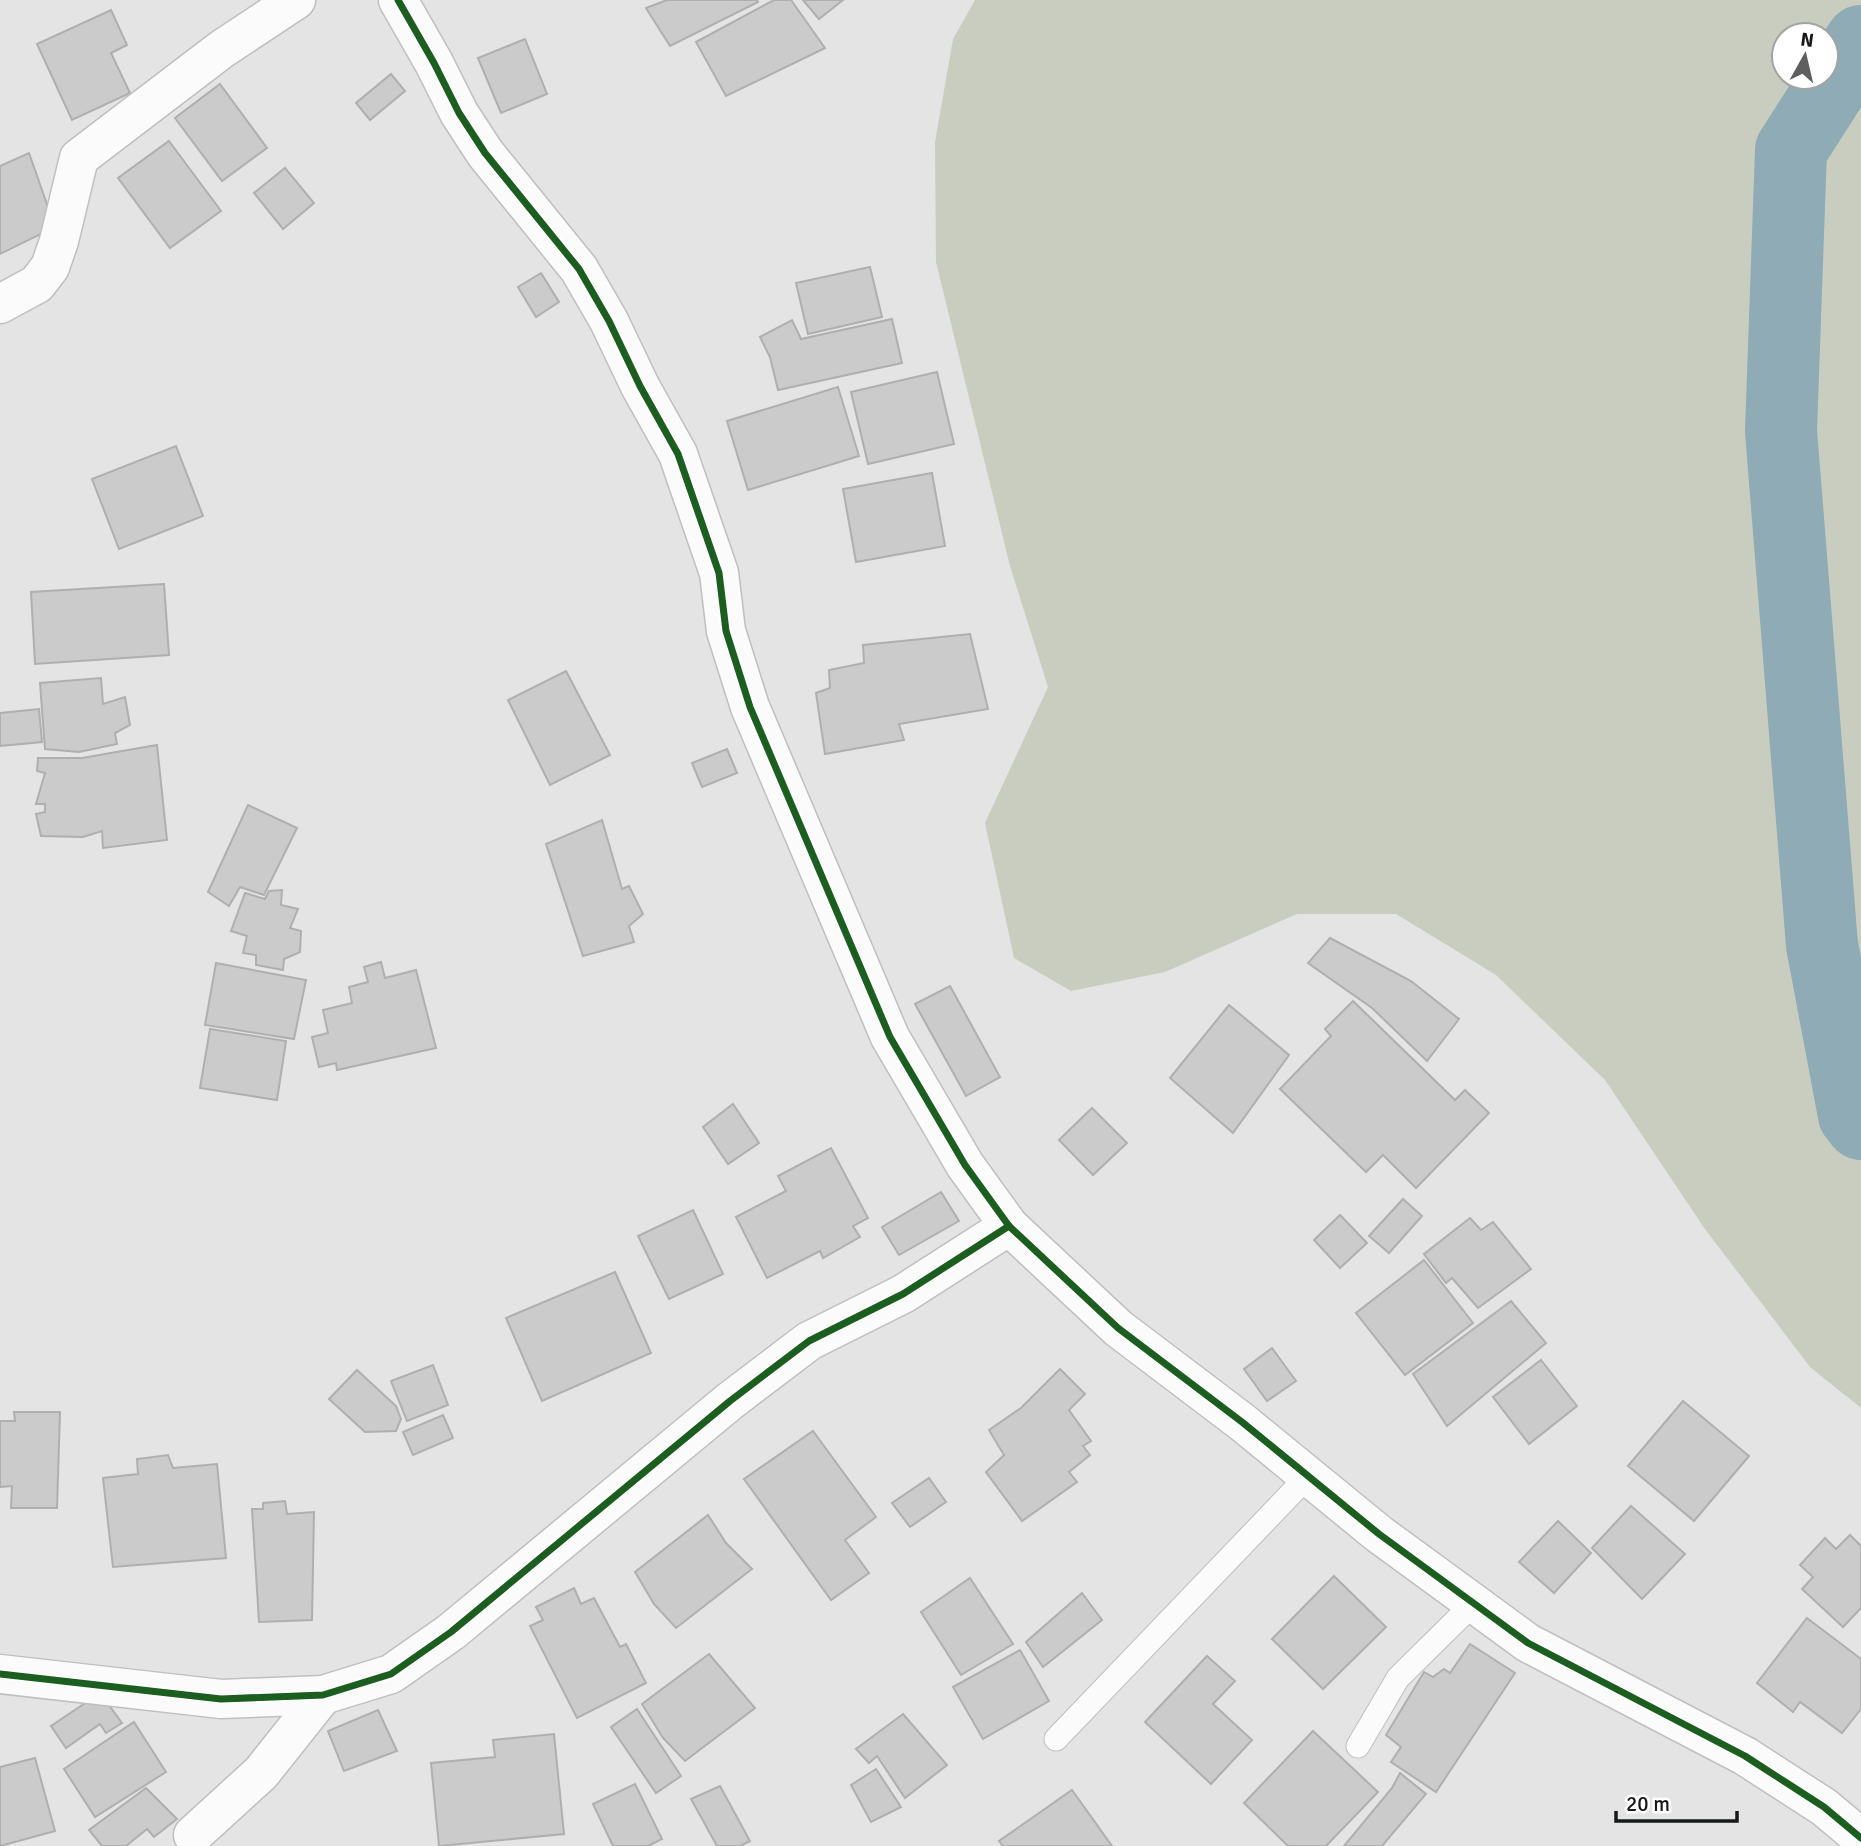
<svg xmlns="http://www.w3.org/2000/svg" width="1861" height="1846" font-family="Signika,sans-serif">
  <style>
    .green { fill: #c9cdc0; fill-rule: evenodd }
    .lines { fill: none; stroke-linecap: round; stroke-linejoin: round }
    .river { stroke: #8fabb6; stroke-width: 72 }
    .building { fill: #cbcbcb; stroke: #b0afb0; stroke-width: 2 }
    .lane-casing { stroke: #bfbfbf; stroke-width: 25 }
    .street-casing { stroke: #bfbfbf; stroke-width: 41 }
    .lane { stroke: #fbfbfb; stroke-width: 23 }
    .street { stroke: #fbfbfb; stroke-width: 38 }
    .cycleway-casing { stroke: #fff; stroke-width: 11 }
    .cycleway { stroke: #1b5e20; stroke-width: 7 }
  </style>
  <rect width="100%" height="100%" fill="#e4e4e4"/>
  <!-- green -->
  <path class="green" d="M975 0H1861V1408L1810 1367 1705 1229 1605 1080 1496 975 1396 914H1297L1165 972 1071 991 1014 958 985 823 1048 687 1010 566 936 262 935 142 953 39ZM1784 35H1826V77H1784Z"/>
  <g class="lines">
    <!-- river -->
    <polyline class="river" points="1861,41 1791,150 1781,431 1822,945 1854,1115 1861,1124"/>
  </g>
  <!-- building -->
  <g class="building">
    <polygon points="667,0 757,0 758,2 670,46 646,8"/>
    <polygon points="774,0 791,0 825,48 726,96 696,42"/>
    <polygon points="803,0 843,0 819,19"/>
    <polygon points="111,10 127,45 111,53 130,93 72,120 37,44"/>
    <polygon points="525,39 547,94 501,113 478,58"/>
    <polygon points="391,74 405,91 370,120 356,103"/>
    <polygon points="220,84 267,148 222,181 175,118"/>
    <polygon points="169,141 221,211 170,248 118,178"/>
    <polygon points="29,153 55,227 0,254 0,166"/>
    <polygon points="285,168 314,203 283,229 254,193"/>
    <polygon points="870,267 882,317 808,334 796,283"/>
    <polygon points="541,273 559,302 536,317 518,287"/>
    <polygon points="892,319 902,363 778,390 770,357 760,337 792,320 801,339"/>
    <polygon points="937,372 954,444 868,464 851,392"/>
    <polygon points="838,387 859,456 748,490 727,421"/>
    <polygon points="176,446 203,516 119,549 92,479"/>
    <polygon points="932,473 945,546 856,562 843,489"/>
    <polygon points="164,584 169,655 35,664 31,592"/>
    <polygon points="970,634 988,709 899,724 904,740 825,754 816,693 830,688 829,670 864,663 863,645"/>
    <polygon points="566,671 610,755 550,785 508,700"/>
    <polygon points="101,678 103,704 125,697 130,725 115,733 117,744 79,752 45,749 40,683"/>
    <polygon points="39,709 42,742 0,746 0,713"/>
    <polygon points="157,745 167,840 103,848 102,831 83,837 41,836 36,814 45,812 45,804 36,804 45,773 37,771 38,758 82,758"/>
    <polygon points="727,749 737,773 702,787 692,763"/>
    <polygon points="248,805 297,828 264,895 240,887 229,906 208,892"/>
    <polygon points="602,820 622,889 629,886 643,914 629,926 634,942 583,956 546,844"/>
    <polygon points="282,890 281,905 298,909 290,928 301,931 300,952 284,959 283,970 256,965 256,955 243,953 247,936 231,931 245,893 265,899 269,891"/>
    <polygon points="1330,938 1411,981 1459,1019 1427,1061 1372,1008 1308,963"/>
    <polygon points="381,962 385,978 416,970 436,1048 337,1070 336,1063 319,1067 312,1037 328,1033 323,1010 352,1003 349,987 368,982 364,967"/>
    <polygon points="216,963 306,980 294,1039 205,1025"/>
    <polygon points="950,986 1000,1077 966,1096 915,1004"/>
    <polygon points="1353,1001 1455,1100 1465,1090 1489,1113 1416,1188 1383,1155 1366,1172 1280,1089 1331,1036 1325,1029"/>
    <polygon points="1229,1005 1289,1055 1233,1133 1170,1078"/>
    <polygon points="210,1029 286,1041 277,1100 200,1088"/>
    <polygon points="733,1104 759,1143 728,1164 703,1127"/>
    <polygon points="1092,1108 1127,1143 1093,1175 1059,1140"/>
    <polygon points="831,1148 868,1218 853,1226 860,1237 823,1258 820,1251 767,1278 736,1217 786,1191 778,1176"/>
    <polygon points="941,1192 959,1221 899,1255 882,1227"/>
    <polygon points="1403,1199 1422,1216 1389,1253 1369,1236"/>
    <polygon points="693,1210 723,1274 669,1299 638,1236"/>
    <polygon points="1340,1215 1367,1243 1340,1268 1314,1240"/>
    <polygon points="1470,1218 1481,1230 1493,1222 1531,1269 1478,1308 1452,1278 1446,1283 1424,1254"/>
    <polygon points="1424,1260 1473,1323 1405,1375 1356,1313"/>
    <polygon points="615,1272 651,1353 542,1401 506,1318"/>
    <polygon points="1511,1301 1546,1343 1447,1426 1413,1374"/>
    <polygon points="1272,1348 1296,1381 1267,1401 1244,1369"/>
    <polygon points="1541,1360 1577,1406 1529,1444 1493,1397"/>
    <polygon points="433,1365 448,1405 407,1421 391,1381"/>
    <polygon points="1060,1369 1085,1394 1069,1410 1091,1441 1083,1446 1090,1455 1069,1472 1077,1482 1022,1521 986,1472 1004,1455 989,1430 1021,1408"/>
    <polygon points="357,1370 396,1406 401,1419 396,1431 365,1432 329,1399"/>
    <polygon points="1683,1401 1749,1456 1694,1521 1628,1466"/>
    <polygon points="14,1412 60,1412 57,1508 11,1508 12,1486 0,1487 0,1421 15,1421"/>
    <polygon points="443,1415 453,1438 413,1455 403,1432"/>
    <polygon points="813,1431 876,1517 845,1540 869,1573 831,1600 744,1479"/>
    <polygon points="168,1455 173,1468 217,1464 226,1558 113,1567 103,1478 138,1474 137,1459"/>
    <polygon points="929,1478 946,1502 910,1527 892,1503"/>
    <polygon points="285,1501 287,1514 314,1512 312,1620 259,1622 252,1509 263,1509 263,1503"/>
    <polygon points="1631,1506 1685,1554 1642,1599 1592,1548"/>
    <polygon points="708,1515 726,1543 752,1569 676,1628 654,1604 635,1572"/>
    <polygon points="1558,1521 1591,1553 1554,1593 1519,1562"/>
    <polygon points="1850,1535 1861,1546 1861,1608 1843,1627 1802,1589 1813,1577 1800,1565 1825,1538 1836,1549"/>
    <polygon points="1334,1576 1386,1627 1323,1689 1272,1639"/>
    <polygon points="970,1578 1013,1644 961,1675 921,1612"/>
    <polygon points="574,1588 581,1604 594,1598 620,1647 626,1644 646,1683 577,1718 530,1626 543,1620 536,1607"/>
    <polygon points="1082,1593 1102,1620 1043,1667 1026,1642"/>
    <polygon points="1807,1618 1861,1659 1861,1709 1842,1733 1800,1702 1793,1712 1757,1683"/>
    <polygon points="1470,1644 1515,1673 1436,1792 1391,1762 1401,1747 1386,1735 1424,1672 1433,1677 1444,1669 1450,1673"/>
    <polygon points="1020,1650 1049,1701 983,1739 953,1687"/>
    <polygon points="709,1654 755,1708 685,1761 663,1738 642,1704"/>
    <polygon points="1207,1656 1235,1681 1213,1704 1252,1740 1211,1784 1145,1722"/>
    <polygon points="100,1693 122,1723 106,1733 100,1724 66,1748 51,1726"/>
    <polygon points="637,1709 681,1776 656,1793 611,1727"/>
    <polygon points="378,1710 397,1751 344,1771 328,1731"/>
    <polygon points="903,1714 947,1765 905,1798 877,1756 869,1763 856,1749"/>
    <polygon points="134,1722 166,1772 95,1817 64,1769"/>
    <polygon points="1313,1731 1378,1792 1326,1846 1288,1846 1244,1803"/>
    <polygon points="554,1734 564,1834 439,1846 431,1763 495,1757 493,1740"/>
    <polygon points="35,1758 55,1831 0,1846 0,1767"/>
    <polygon points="876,1769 901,1807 871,1822 851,1785"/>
    <polygon points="1400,1773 1426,1794 1382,1846 1344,1846 1392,1788"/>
    <polygon points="635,1784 662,1839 648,1846 613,1846 593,1804"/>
    <polygon points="720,1786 750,1841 740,1846 717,1846 691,1799"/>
    <polygon points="146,1788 177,1819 154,1837 147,1829 126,1846 102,1846 89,1830"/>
    <polygon points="1072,1790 1112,1846 1003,1846 999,1841"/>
  </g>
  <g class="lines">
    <!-- lane casing -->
    <g class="lane-casing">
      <g id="lane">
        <polyline points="1056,1739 1308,1476"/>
        <polyline points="1358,1746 1398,1678 1474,1603"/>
      </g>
    </g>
    <!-- street casing -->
    <g class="street-casing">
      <g id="street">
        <polyline points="398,0 434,63 459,113 485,153 579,269 609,321 640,386 678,454 719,573 726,631 750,707 890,1037 965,1165 1009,1226 1118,1328 1242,1422 1379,1534 1528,1643 1745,1756 1824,1807 1861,1838"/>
        <polyline points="0,304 37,284 50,267 59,241 79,158 222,49 296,0"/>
        <polyline points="0,1674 221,1699 323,1695 391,1674 451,1632 730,1401 809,1341 903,1294 1009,1226"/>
        <polyline points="193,1835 261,1773 323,1695"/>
      </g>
    </g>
    <!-- lane -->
    <use href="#lane" class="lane"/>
    <!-- street -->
    <use href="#street" class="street"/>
    <!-- cycleway casing -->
    <g class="cycleway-casing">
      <g id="cycleway">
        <polyline points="398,0 434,63 459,113 485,153 579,269 609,321 640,386 678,454 719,573 726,631 750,707 890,1037 965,1165 1009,1226 1118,1328 1242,1422 1379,1534 1528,1643 1745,1756 1824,1807 1861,1838"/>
        <polyline points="0,1674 221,1699 323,1695 391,1674 451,1632 730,1401 809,1341 903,1294 1009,1226"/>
      </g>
    </g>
    <!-- cycleway -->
    <use href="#cycleway" class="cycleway"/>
  </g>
  <!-- north arrow -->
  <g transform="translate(1805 56) rotate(8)"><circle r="33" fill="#ffffff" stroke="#a2a3a3" stroke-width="2"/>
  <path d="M0-5L12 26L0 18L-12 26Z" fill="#5f5f5f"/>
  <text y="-10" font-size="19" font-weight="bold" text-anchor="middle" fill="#171818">N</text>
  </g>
  <!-- scale -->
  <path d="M1616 1811v10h121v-10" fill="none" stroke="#171818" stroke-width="3.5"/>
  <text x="1626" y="1811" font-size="21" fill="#171818" stroke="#ffffff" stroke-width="5" paint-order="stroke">20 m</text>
</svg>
